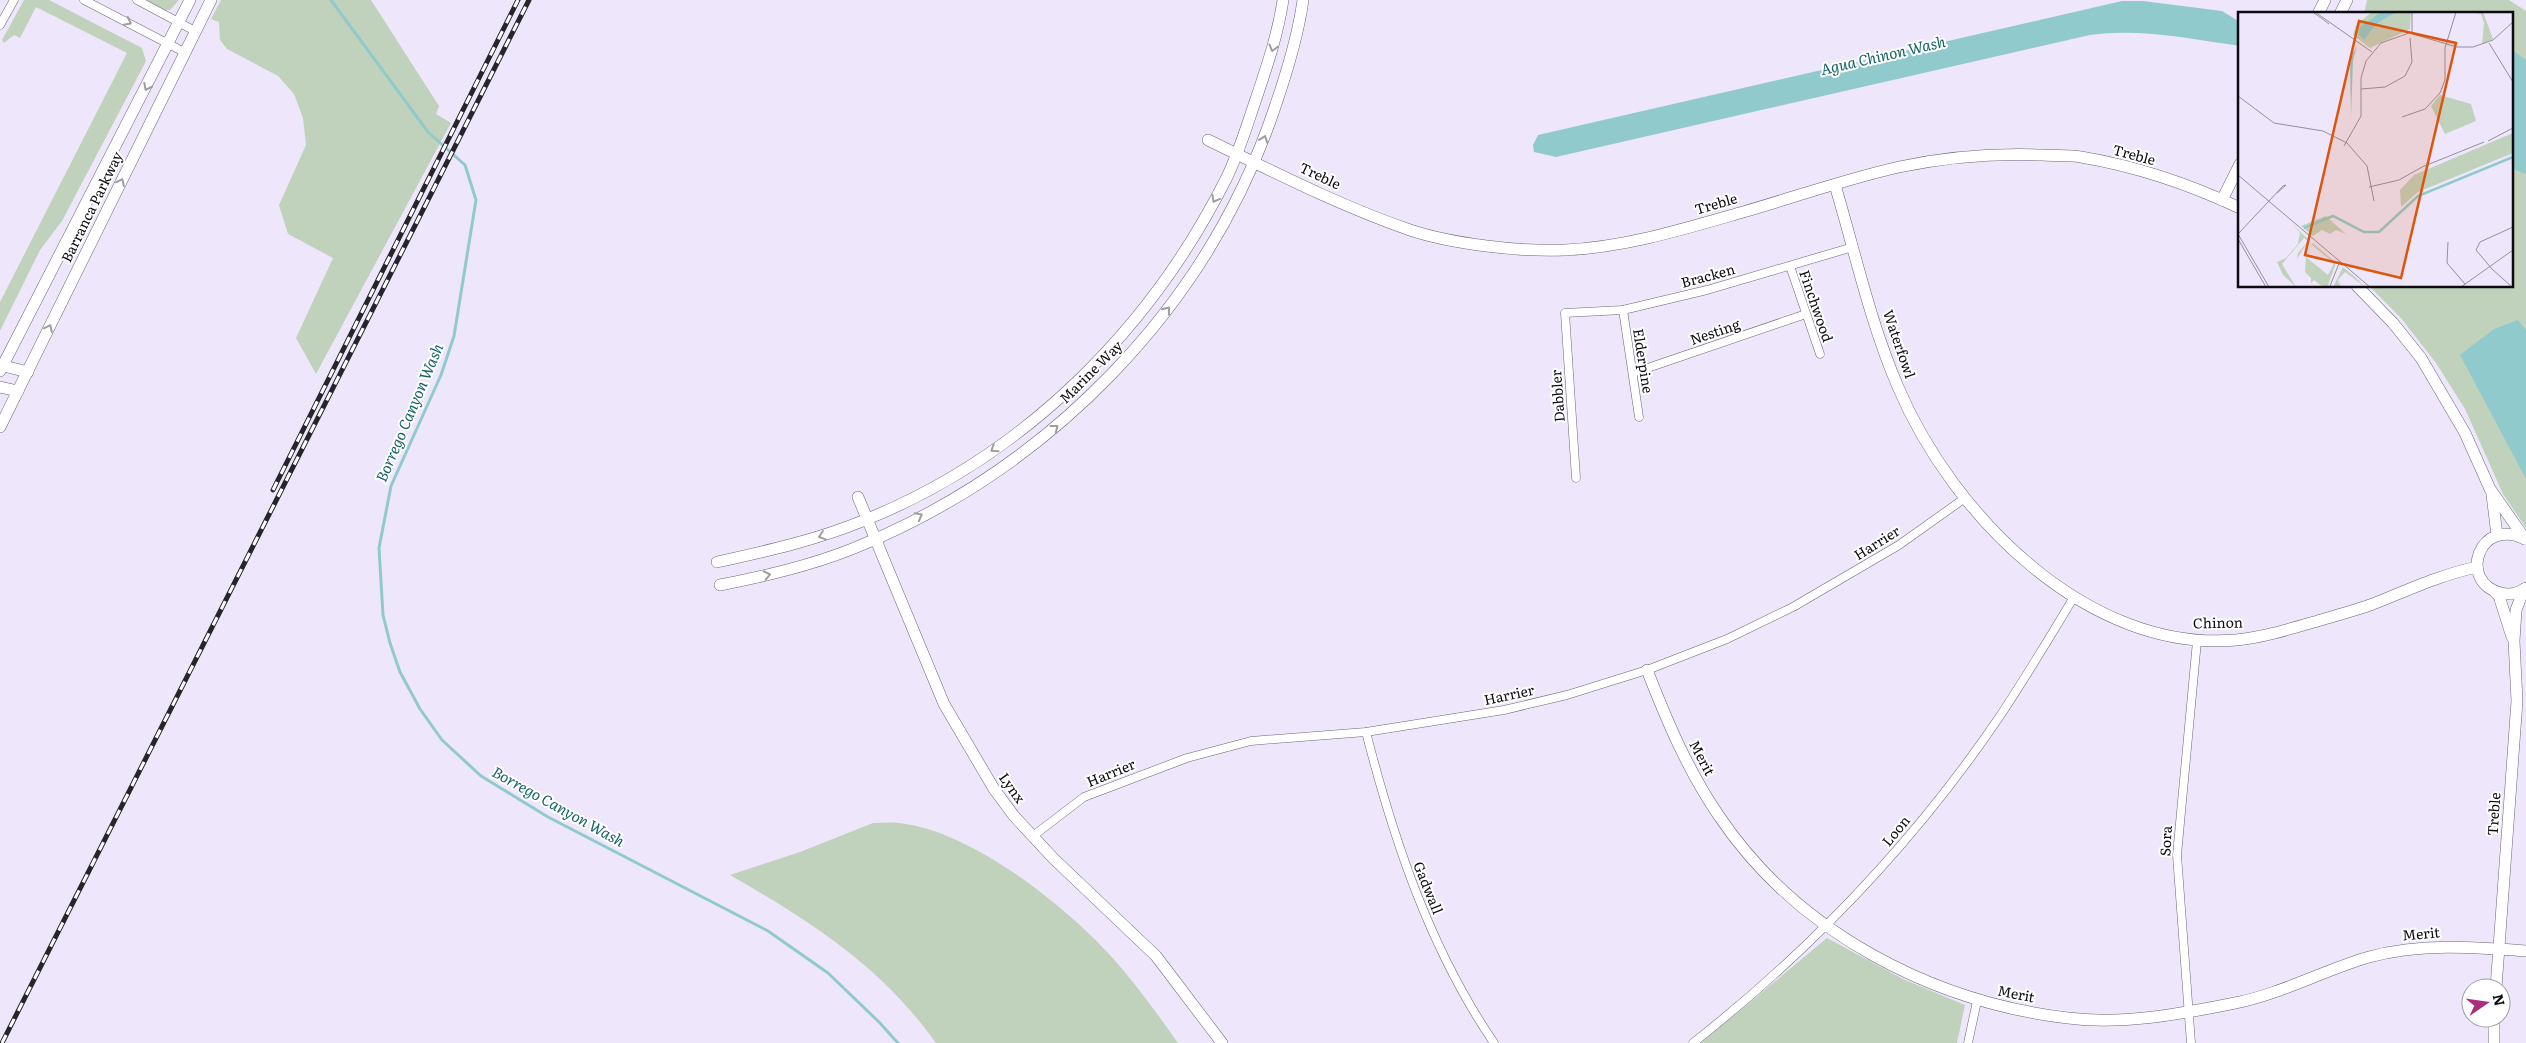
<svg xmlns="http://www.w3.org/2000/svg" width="2526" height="1043" font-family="Literata,serif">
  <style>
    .green { fill: #c0d2bc }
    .water { fill: #91cacc }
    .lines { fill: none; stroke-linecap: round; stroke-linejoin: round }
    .stream { stroke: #91cacc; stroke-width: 3 }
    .street-casing { stroke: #6b6577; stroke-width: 9 }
    .secondary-casing { stroke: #6b6577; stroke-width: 12 }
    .street { stroke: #fff; stroke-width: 8 }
    .secondary { stroke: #fff; stroke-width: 11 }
    .rail-casing { stroke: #27252c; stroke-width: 5 }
    .rail { stroke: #fff; stroke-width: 3; stroke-dasharray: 9; stroke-linecap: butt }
    .oneway { stroke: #9e9da0 }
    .labels { text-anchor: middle; stroke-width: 4; stroke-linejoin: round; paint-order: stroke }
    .street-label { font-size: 14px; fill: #0d0b11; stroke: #fff }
    .water-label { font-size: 15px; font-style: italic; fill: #156366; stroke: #fff }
    .inset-river { fill: none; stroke: #91cacc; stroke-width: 2.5 }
    .inset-road { fill: none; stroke: #948f9e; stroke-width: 1 }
    .view { fill: #dd550c; fill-opacity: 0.15; stroke: #dd550c; stroke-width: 2.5 }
    .inset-edge { fill: none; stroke: #0d0b11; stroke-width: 2.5 }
  </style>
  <rect width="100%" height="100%" fill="#eee7fc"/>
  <!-- green -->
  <g class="green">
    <polygon points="24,0 49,0 142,48 146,61 62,221 40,250 0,331 0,302 127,53 36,7 20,38 14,35 4,43 2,40"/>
    <polygon points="141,0 179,0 170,10 159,10"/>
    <polygon points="221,0 371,0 439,106 436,114 451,123 316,374 296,338 333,258 288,234 279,205 306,145 303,118 294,94 278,76 227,49 220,40 219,22 211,19"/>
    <polygon points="2367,0 2509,0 2526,11 2526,528 2503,494 2465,409 2436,363 2401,318 2369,286 2512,286 2512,14 2364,14"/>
    <path d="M873 823C882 823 891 822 899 823 969 830 1062 903 1108 953 1134 981 1156 1012 1178 1043H936C880 965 811 922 730 875L800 852Z"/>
    <polygon points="1827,938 1903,979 1965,1005 1957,1043 1701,1043"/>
  </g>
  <!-- water -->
  <g class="water">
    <path d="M2122 1H2143L2222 11 2240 22V46C2191 39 2140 28 2090 35L1556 157 1534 152 1533 145 1538 135Z"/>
    <polygon points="2512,50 2526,60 2526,174 2512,169"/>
    <polygon points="2518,320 2526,330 2526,479 2460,355 2494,329"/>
  </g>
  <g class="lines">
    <!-- stream -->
    <polyline class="stream" points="331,0 428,132 465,165 476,200 454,336 441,375 391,486 379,548 383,615 390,643 400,672 420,709 442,740 481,776 548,817 768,931 828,973 879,1022 898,1043"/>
    <!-- street casing -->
    <g class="street-casing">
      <g id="street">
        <polyline points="84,0 184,52"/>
        <polyline points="137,0 195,31"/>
        <polyline points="0,25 14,0"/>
        <polyline points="1790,266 1820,354"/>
        <polyline points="1623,310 1639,417"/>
        <polyline points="1633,373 1806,314"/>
        <polyline points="1576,478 1565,313 1623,310 1707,290 1853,247"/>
        <path d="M1366 732C1394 841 1430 949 1494 1043"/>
        <polyline points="1033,836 1084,797 1187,758 1251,741 1366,732 1504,710 1567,695 1647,670 1727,639 1793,607 1899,545 1965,498"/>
        <path d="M1693 1043C1811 950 1916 840 2000 716 2026 677 2050 637 2074 597"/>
        <polyline points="1968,1043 1977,1001"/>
        <polyline points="2191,1043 2177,855 2197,641"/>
      </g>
    </g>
    <!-- secondary casing -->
    <g class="secondary-casing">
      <g id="secondary">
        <polyline points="2318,14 2325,0"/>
        <polyline points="2340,14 2347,0"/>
        <path d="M1208 140C1274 172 1340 206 1410 230 1452 244 1520 252 1565 250 1626 247 1684 229 1743 212 1795 197 1846 179 1899 167 1946 157 1995 153 2043 155 2056 156 2069 155 2081 157 2135 166 2191 185 2240 208"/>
        <path d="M1835 185C1855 252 1870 322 1898 387 1952 514 2087 653 2236 640 2265 637 2293 628 2321 620 2338 615 2356 610 2373 604 2408 590 2440 575 2477 567"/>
        <polyline points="2222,200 2240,164"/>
        <polyline points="2357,286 2393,323 2421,358 2465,433 2490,489 2525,539"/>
        <polyline points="0,365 28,372"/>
        <polyline points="0,371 190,0"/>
        <polyline points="0,387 18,391"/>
        <polyline points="0,427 211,0"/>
        <polyline points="2492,495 2497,535"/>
        <polyline points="858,497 944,704 994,789 1014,816 1054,859 1156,956 1222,1043"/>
        <path d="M2525 539C2479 516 2457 582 2501 593 2510 596 2518 593 2526 588"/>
        <path d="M717 562C767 551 817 540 865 520 1024 456 1150 330 1226 179 1239 153 1247 125 1256 99 1267 66 1278 34 1283 0"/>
        <path d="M720 585C765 576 809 566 852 549 1048 470 1208 308 1275 107 1287 72 1298 37 1303 0"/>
        <polyline points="2495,592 2499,596 2512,637"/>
        <path d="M1647 670C1667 721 1688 771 1719 816 1797 932 1932 1002 2068 1018 2122 1025 2181 1014 2235 1003 2281 994 2324 970 2369 957 2420 943 2474 947 2526 951"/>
        <polyline points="2496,988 2517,701 2514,641 2516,610 2524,589"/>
        <polyline points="2494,1043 2494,1018"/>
      </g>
    </g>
    <!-- street -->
    <use href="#street" class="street"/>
    <!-- secondary -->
    <use href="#secondary" class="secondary"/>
    <!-- rail casing -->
    <g class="rail-casing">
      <g id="rail">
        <polyline points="273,490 518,0"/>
        <polyline points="2,1043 529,0"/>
      </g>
    </g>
    <!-- rail -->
    <use href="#rail" class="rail"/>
  </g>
  <!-- one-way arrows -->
  <defs><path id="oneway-chevron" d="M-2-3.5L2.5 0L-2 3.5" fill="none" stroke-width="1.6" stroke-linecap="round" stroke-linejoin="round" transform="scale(1.25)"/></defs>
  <g class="oneway">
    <use href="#oneway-chevron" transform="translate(128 22) rotate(27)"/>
    <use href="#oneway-chevron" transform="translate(1273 48) rotate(105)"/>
    <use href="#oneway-chevron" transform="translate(147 87) rotate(117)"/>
    <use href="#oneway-chevron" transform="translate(1264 139) rotate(-70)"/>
    <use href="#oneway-chevron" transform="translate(121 182) rotate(-64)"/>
    <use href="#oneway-chevron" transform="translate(1215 199) rotate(119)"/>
    <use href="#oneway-chevron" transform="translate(1167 310) rotate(-52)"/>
    <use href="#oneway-chevron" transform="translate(49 328) rotate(-64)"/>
    <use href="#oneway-chevron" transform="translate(1055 428) rotate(-38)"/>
    <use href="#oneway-chevron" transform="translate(994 449) rotate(147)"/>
    <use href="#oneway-chevron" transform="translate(919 516) rotate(-28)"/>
    <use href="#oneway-chevron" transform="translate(822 536) rotate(161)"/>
    <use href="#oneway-chevron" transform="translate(767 575) rotate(-12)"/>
  </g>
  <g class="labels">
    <!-- street labels -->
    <g class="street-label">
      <text transform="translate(2134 155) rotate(15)" y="5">Treble</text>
      <text transform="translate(1320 176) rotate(25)" y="5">Treble</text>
      <text transform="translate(1716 204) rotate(-16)" y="5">Treble</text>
      <text transform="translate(92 207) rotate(-64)" y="5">Barranca Parkway</text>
      <text transform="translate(1708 276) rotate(-15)" y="5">Bracken</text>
      <text transform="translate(1816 306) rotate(71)" y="5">Finchwood</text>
      <text transform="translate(1715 332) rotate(-19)" y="5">Nesting</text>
      <text transform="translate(1899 344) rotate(71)" y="5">Waterfowl</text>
      <text transform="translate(1643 361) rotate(81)" y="5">Elderpine</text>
      <text transform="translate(1091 372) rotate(-45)" y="5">Marine Way</text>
      <text transform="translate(1558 396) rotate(-94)" y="5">Dabbler</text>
      <text transform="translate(1877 543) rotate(-32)" y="5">Harrier</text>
      <text transform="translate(2218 623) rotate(-1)" y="5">Chinon</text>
      <text transform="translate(1509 695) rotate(-12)" y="5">Harrier</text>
      <text transform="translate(1702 758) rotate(62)" y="5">Merit</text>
      <text transform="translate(1111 773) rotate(-22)" y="5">Harrier</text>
      <text transform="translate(1012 788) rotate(54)" y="5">Lynx</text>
      <text transform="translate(2494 814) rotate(-86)" y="5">Treble</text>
      <text transform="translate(1896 831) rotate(-51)" y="5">Loon</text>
      <text transform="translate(2166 841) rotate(-87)" y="5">Sora</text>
      <text transform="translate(1428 888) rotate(68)" y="5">Gadwall</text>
      <text transform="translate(2421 934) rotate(-5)" y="5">Merit</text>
      <text transform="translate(2016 994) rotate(11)" y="5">Merit</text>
    </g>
    <!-- water labels -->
    <g class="water-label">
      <text transform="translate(1883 56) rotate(-13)" y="5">Agua Chinon Wash</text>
      <text transform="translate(410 413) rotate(-67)" y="5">Borrego Canyon Wash</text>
      <text transform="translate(558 807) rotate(29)" y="5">Borrego Canyon Wash</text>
    </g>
  </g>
  <!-- overview -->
  <g transform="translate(2238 12)">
    <rect width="275" height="275" fill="#eee7fc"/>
    <path d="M134 0H173L172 17 132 36 115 23 118 13ZM245 0 255 27 244 32 246 11 243 2 239 1ZM202 83 233 92 238 109 207 122 193 94ZM275 121V141L180 180 163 195 162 178 176 163ZM88 204 108 222 98 218 92 222 84 218 75 224 63 214ZM54 212 71 228 59 247 60 241 70 229 66 226 44 252 58 275 45 263 39 250 48 246 60 232 62 221ZM75 231 98 251 90 273 93 275H85L76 268 73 271V266L67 260 68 245 90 263 96 251 74 233 68 240 71 244 67 241ZM105 255 118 266 127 275 107 260 100 268 108 275 99 268 103 274 95 275Z" fill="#c0d2bc"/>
    <path d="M143 0H158L138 12 126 28 121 23V16ZM119 34 115 48 113 104 112 47Z" fill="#91cacc"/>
    <path class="inset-river" d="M66 216 95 204 126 220H141L180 184 275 145"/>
    <path class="inset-road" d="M75 0 91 12M77 0 134 40M174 20V0M175 22 219 35H235L255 28 275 10M251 31 275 70M123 77 147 75 167 64 174 50 172 26M0 84 36 111 85 119 109 131 129 154 136 189M164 105 187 97 202 81 207 68V36L218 0M250 129 275 116M106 134 123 104V66L128 49 143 31 171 21M0 163 132 275M131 175 161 168 184 155 246 130M0 222 45 174 48 173 39 181M0 222 31 275M0 227 28 275M210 230 209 251 227 272M92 274 102 249M223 275 275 238M274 275 254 257 238 238 242 230 275 215"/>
    <path class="view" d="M121 9 218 31 163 266 67 243Z"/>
    <rect width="275" height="275" class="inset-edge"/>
  </g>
  <!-- north arrow -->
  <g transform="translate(2486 1003) rotate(77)"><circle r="24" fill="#ffffff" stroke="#9e9da0"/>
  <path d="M0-4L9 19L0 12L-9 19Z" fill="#ac2e7e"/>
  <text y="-8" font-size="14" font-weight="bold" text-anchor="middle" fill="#0d0b11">N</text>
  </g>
</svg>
